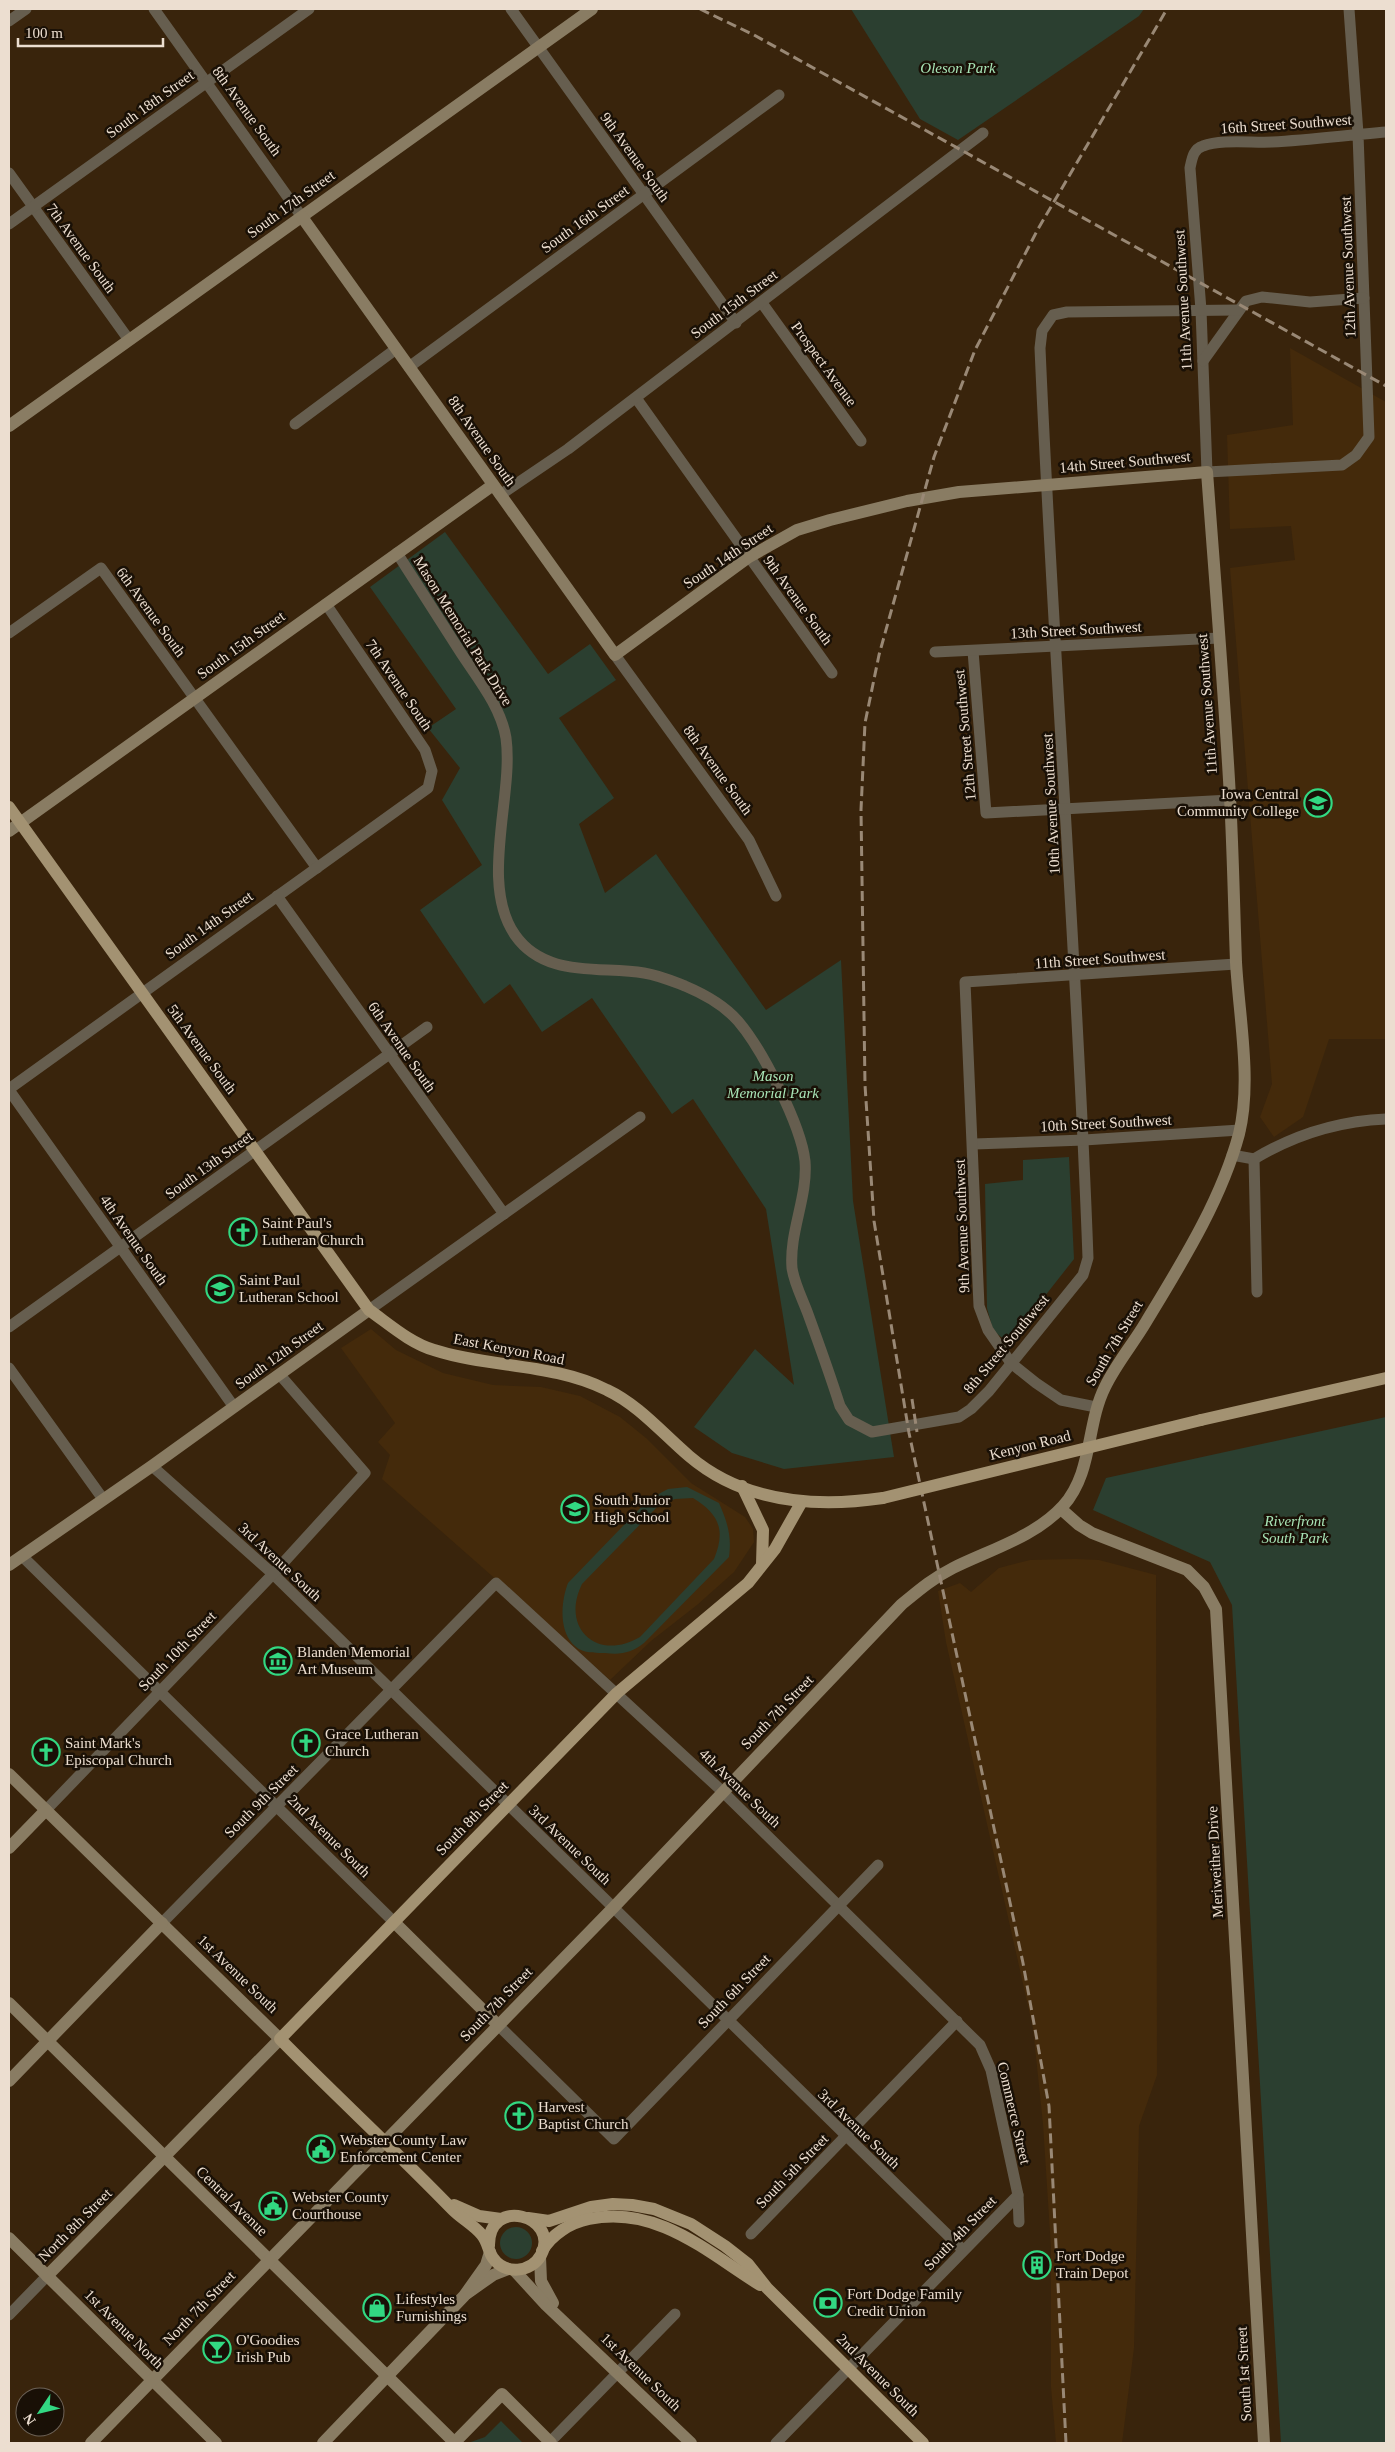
<svg xmlns="http://www.w3.org/2000/svg" width="1395" height="2452" font-family="Georgia,serif">
  <style>
    .built { fill: #442a0b }
    .green { fill: #2b3f30; fill-rule: evenodd }
    .lines { fill: none; stroke-linecap: round; stroke-linejoin: round }
    .street { stroke: #665e4f; stroke-width: 11 }
    .secondary { stroke: #897c63; stroke-width: 12 }
    .primary { stroke: #a39272; stroke-width: 12 }
    .rail { stroke: #998875; stroke-width: 3; stroke-dasharray: 10 5; stroke-linecap: butt }
    .primary-bridge { stroke: #a39272; stroke-width: 12 }
    .labels { text-anchor: middle; stroke-width: 5; stroke-linejoin: round; paint-order: stroke }
    .park-label { font-size: 15px; font-style: italic; fill: #a8e4b6; stroke: #191006 }
    .street-label { font-size: 15px; fill: #ecded0; stroke: #191006 }
    .poi-label { font-size: 15px; fill: #ecded0; stroke: #191006; text-anchor: start }
  </style>
  <rect width="100%" height="100%" fill="#39240c"/>
  <!-- built -->
  <g class="built">
    <polygon points="1290,348 1386,402 1386,1039 1329,1039 1303,1117 1274,1137 1260,1117 1272,1084 1230,568 1295,560 1291,526 1230,529 1227,435 1293,425"/>
    <polygon points="371,1329 396,1350 443,1373 493,1385 541,1387 580,1396 620,1417 646,1438 691,1483 745,1517 753,1529 754,1542 734,1572 697,1605 651,1641 610,1680 382,1479 390,1455 378,1442 395,1423 341,1348"/>
    <polygon points="1075,1559 1099,1560 1156,1575 1157,2075 1139,2126 1134,2348 1122,2443 1056,2443 1051,2387 1051,2248 1043,2124 1033,2028 946,1642 938,1591 960,1583 971,1592 999,1568 1030,1560"/>
  </g>
  <!-- green -->
  <g class="green">
    <polygon points="851,9 1144,9 1139,16 958,140 920,119"/>
    <polygon points="445,532 548,674 590,644 616,680 559,718 614,798 579,824 605,893 656,854 766,1010 841,960 853,1201 894,1457 784,1469 732,1453 694,1427 755,1349 794,1385 766,1209 693,1099 672,1114 592,998 542,1032 510,984 484,1004 420,910 482,865 442,800 460,768 428,728 456,709 370,587"/>
    <polygon points="1069,1157 1074,1259 1008,1343 993,1330 987,1308 985,1184 1023,1180 1023,1160"/>
    <polygon points="1386,1417 1386,2443 1281,2443 1232,1605 1210,1562 1093,1510 1106,1478"/>
    <path d="M687 1487 719 1503C727 1521 732 1536 729 1557L644 1643C631 1653 621 1655 605 1653 598 1653 587 1653 581 1650 558 1638 560 1604 568 1583L649 1499 668 1489ZM693 1498C719 1514 726 1530 714 1559L640 1637C598 1662 560 1629 582 1584L658 1506 675 1499Z"/>
    <circle cx="516" cy="2243" r="16"/>
    <polygon points="501,2421 523,2443 468,2443 485,2437"/>
  </g>
  <g class="lines">
    <!-- street -->
    <g class="street">
      <polyline points="154,9 302,217"/>
      <polyline points="511,9 736,323"/>
      <path d="M1349 9 1358 134 1369 437 1356 455 1342 465 1207 472 1201 310 1190 168C1192 159 1193 149 1203 146 1221 139 1252 143 1272 142 1310 140 1348 135 1386 132"/>
      <polyline points="9,21 26,9"/>
      <polyline points="9,173 129,340"/>
      <polyline points="9,224 309,9"/>
      <polyline points="762,303 861,441"/>
      <polyline points="1203,361 1246,301 1262,297 1310,302 1364,298"/>
      <polyline points="409,367 779,95"/>
      <polyline points="636,398 832,673"/>
      <polyline points="295,424 396,349"/>
      <polyline points="500,495 568,449 983,133"/>
      <path d="M397 553C418 586 440 620 461 653 478 679 501 707 506 738 514 796 479 883 515 935 545 978 599 966 644 973 658 975 672 981 685 986 704 994 724 1005 738 1021 762 1049 801 1125 805 1161 808 1197 789 1232 792 1268 794 1283 803 1300 808 1314 819 1344 830 1375 840 1406L849 1420 872 1432 959 1417 971 1409 989 1391 1083 1275 1088 1258C1077 955 1053 652 1040 348L1042 331 1053 315 1067 312 1238 310"/>
      <polyline points="9,633 101,568 317,868"/>
      <polyline points="973,651 986,813 1230,800"/>
      <polyline points="935,652 1219,638"/>
      <polyline points="615,655 749,840 776,896"/>
      <polyline points="277,896 504,1214"/>
      <polyline points="9,1089 428,788 432,771 425,750 326,604"/>
      <polyline points="9,1090 234,1407"/>
      <polyline points="974,1144 1084,1140 1240,1130"/>
      <polyline points="1232,1155 1254,1159"/>
      <path d="M1254 1159C1294 1135 1339 1121 1386 1119"/>
      <polyline points="1254,1159 1257,1292"/>
      <polyline points="369,1310 640,1117"/>
      <polyline points="9,1327 427,1027"/>
      <polyline points="9,1368 103,1499"/>
      <polyline points="1096,1407 1061,1400 1036,1383 1011,1363 988,1330 979,1306 965,982 1236,964"/>
      <polyline points="152,1466 273,1574 963,2250"/>
      <polyline points="22,1556 394,1922"/>
      <polyline points="46,1810 273,1574 365,1473 280,1375"/>
      <polyline points="162,1923 496,1583 723,1792 980,2045 991,2070 1018,2195 1019,2222"/>
      <polyline points="498,2025 614,2139 878,1865"/>
      <polyline points="751,2234 957,2021"/>
      <polyline points="9,2315 47,2276"/>
      <polyline points="550,2442 675,2314"/>
      <polyline points="776,2443 1018,2195"/>
    </g>
    <!-- secondary -->
    <g class="secondary">
      <polyline points="9,426 592,9"/>
      <polyline points="9,831 493,485"/>
      <polyline points="1061,1509 1079,1525 1092,1533 1187,1570 1204,1587 1216,1609 1264,2443"/>
      <polyline points="9,1565 152,1466 369,1310"/>
      <polyline points="9,1774 280,2039 47,2276"/>
      <polyline points="9,1848 46,1810"/>
      <polyline points="394,1922 498,2025"/>
      <polyline points="9,2003 455,2443"/>
      <polyline points="9,2081 162,1923"/>
      <polyline points="9,2238 216,2443"/>
      <polyline points="540,2257 541,2281 553,2303"/>
      <polyline points="514,2270 546,2305 691,2443"/>
      <polyline points="466,2294 493,2275 508,2269"/>
      <path d="M91 2443 613 1908 901 1605C918 1591 933 1578 953 1568 989 1550 1035 1537 1063 1506 1093 1473 1086 1425 1105 1387 1116 1364 1133 1344 1146 1322 1181 1264 1221 1201 1239 1134 1252 1081 1239 1017 1236 962 1234 907 1233 852 1230 797 1224 689 1215 580 1207 472L959 492 907 501 830 520 797 530 749 557 615 655 302 217"/>
      <polyline points="323,2443 464,2296 486,2265 490,2252"/>
      <polyline points="454,2443 502,2394 551,2443"/>
    </g>
    <!-- primary -->
    <g class="primary">
      <path d="M9 807 369 1310C389 1324 410 1343 434 1350 490 1368 553 1363 607 1390 639 1405 663 1434 689 1456 744 1503 815 1508 883 1498"/>
      <polyline points="1201,1420 1386,1378"/>
      <polyline points="742,1486 763,1530 762,1564"/>
      <polyline points="454,2205 479,2216 501,2219"/>
      <polyline points="528,2218 549,2221 591,2207 613,2204 632,2205 654,2209 691,2224 725,2246 748,2264 767,2288 923,2443"/>
      <path d="M489 2246C488 2195 561 2216 541 2255 531 2273 505 2275 493 2258 488 2251 488 2242 482 2235 474 2225 462 2219 453 2210 397 2152 337 2097 280 2039L617 1693 748 1583 775 1549 801 1503"/>
      <path d="M542 2251C552 2234 570 2223 589 2219 657 2205 707 2252 760 2285"/>
    </g>
    <!-- rail -->
    <g class="rail">
      <polyline points="700,9 754,35 1386,386"/>
      <polyline points="912,1399 917,1432"/>
      <polyline points="1066,2443 1049,2106 1023,1963 909,1433 874,1221 865,1085 861,810 865,723 879,655 934,457 975,350 1038,229 1167,9"/>
    </g>
    <!-- primary-bridge -->
    <polyline class="primary-bridge" points="883,1498 1201,1420"/>
  </g>
  <!-- icons -->
  <defs>
    <g id="university-ring" transform="scale(1.4375)"><circle r="9.5" fill="#191006" stroke="#32d882" stroke-width="1.5"/><path d="M0-5L7-2L0 1L-7-2ZM-4 1L0 2.5L4 1V4Q0 6-4 4Z" fill="#32d882"/></g>
    <g id="church-ring" transform="scale(1.4375)"><circle r="9.5" fill="#191006" stroke="#32d882" stroke-width="1.5"/><path d="M-1.2-6h2.4v3.5h3.3v2.4h-3.3V6h-2.4V-.1h-3.3v-2.4h3.3Z" fill="#32d882"/></g>
    <g id="school-ring" transform="scale(1.4375)"><circle r="9.5" fill="#191006" stroke="#32d882" stroke-width="1.5"/><path d="M0-5L7-2L0 1L-7-2ZM-4 1L0 2.5L4 1V4Q0 6-4 4Z" fill="#32d882"/></g>
    <g id="museum-ring" transform="scale(1.4375)"><circle r="9.5" fill="#191006" stroke="#32d882" stroke-width="1.5"/><path d="M0-6L6-3V-2H-6V-3ZM-5-1h2V3h-2ZM-1-1h2V3h-2ZM3-1h2V3H3ZM-6 4H6V6H-6Z" fill="#32d882"/></g>
    <g id="civic-ring" transform="scale(1.4375)"><circle r="9.5" fill="#191006" stroke="#32d882" stroke-width="1.5"/><path d="M-.6-6.5H3V-4.5H.6V-3L4-1V1h2V6H-6V1h2V-1L-.6-3ZM-1.2 2.5V6h2.4V2.5Z" fill="#32d882"/></g>
    <g id="building-ring" transform="scale(1.4375)"><circle r="9.5" fill="#191006" stroke="#32d882" stroke-width="1.5"/><path d="M-4-6H4V6H1V3H-1V6H-4ZM-2.5-4.3h1.7v1.8h-1.7ZM.8-4.3h1.7v1.8H.8ZM-2.5-1h1.7V.8h-1.7ZM.8-1h1.7V.8H.8Z" fill="#32d882"/></g>
    <g id="bank-ring" transform="scale(1.4375)"><circle r="9.5" fill="#191006" stroke="#32d882" stroke-width="1.5"/><path d="M-6-4H6V4H-6ZM0-2.3a2.3 2.3 0 1 0 0 4.6a2.3 2.3 0 1 0 0-4.6Z" fill="#32d882"/></g>
    <g id="shop-ring" transform="scale(1.4375)"><circle r="9.5" fill="#191006" stroke="#32d882" stroke-width="1.5"/><path d="M-5-2.5h2.3a2.7 3.5 0 0 1 5.4 0H5L5.5 6h-11ZM-1.5-2.5h3a1.5 2.3 0 0 0-3 0Z" fill="#32d882"/></g>
    <g id="bar-ring" transform="scale(1.4375)"><circle r="9.5" fill="#191006" stroke="#32d882" stroke-width="1.5"/><path d="M-6-5H6L.8 .8V4.5H3.5V6h-7V4.5H-.8V.8Z" fill="#32d882"/></g>
  </defs>
  <g fill-rule="evenodd">
    <use href="#university-ring" x="1318" y="803"/>
    <use href="#church-ring" x="243" y="1232"/>
    <use href="#school-ring" x="220" y="1289"/>
    <use href="#school-ring" x="575" y="1509"/>
    <use href="#museum-ring" x="278" y="1661"/>
    <use href="#church-ring" x="306" y="1743"/>
    <use href="#church-ring" x="46" y="1752"/>
    <use href="#church-ring" x="519" y="2116"/>
    <use href="#civic-ring" x="321" y="2149"/>
    <use href="#civic-ring" x="273" y="2206"/>
    <use href="#building-ring" x="1037" y="2265"/>
    <use href="#bank-ring" x="828" y="2303"/>
    <use href="#shop-ring" x="377" y="2308"/>
    <use href="#bar-ring" x="217" y="2349"/>
  </g>
  <g class="labels">
    <!-- park labels -->
    <g class="park-label">
      <text x="958" y="73">Oleson Park</text>
      <text x="773" y="1081">Mason<tspan x="773" dy="17">Memorial Park</tspan></text>
      <text x="1295" y="1526">Riverfront<tspan x="1295" dy="17">South Park</tspan></text>
    </g>
    <!-- street labels -->
    <g class="street-label">
      <text transform="translate(150 104) rotate(-36)" y="5">South 18th Street</text>
      <text transform="translate(247 111) rotate(54)" y="5">8th Avenue South</text>
      <text transform="translate(1286 124) rotate(-4)" y="5">16th Street Southwest</text>
      <text transform="translate(635 157) rotate(54)" y="5">9th Avenue South</text>
      <text transform="translate(291 204) rotate(-36)" y="5">South 17th Street</text>
      <text transform="translate(585 219) rotate(-36)" y="5">South 16th Street</text>
      <text transform="translate(81 248) rotate(54)" y="5">7th Avenue South</text>
      <text transform="translate(1348 267) rotate(-92)" y="5">12th Avenue Southwest</text>
      <text transform="translate(1183 300) rotate(-93)" y="5">11th Avenue Southwest</text>
      <text transform="translate(734 304) rotate(-37)" y="5">South 15th Street</text>
      <text transform="translate(824 364) rotate(54)" y="5">Prospect Avenue</text>
      <text transform="translate(482 441) rotate(55)" y="5">8th Avenue South</text>
      <text transform="translate(1125 462) rotate(-5)" y="5">14th Street Southwest</text>
      <text transform="translate(728 556) rotate(-34)" y="5">South 14th Street</text>
      <text transform="translate(798 600) rotate(54)" y="5">9th Avenue South</text>
      <text transform="translate(151 612) rotate(54)" y="5">6th Avenue South</text>
      <text transform="translate(1076 630) rotate(-3)" y="5">13th Street Southwest</text>
      <text transform="translate(463 631) rotate(58)" y="5">Mason Memorial Park Drive</text>
      <text transform="translate(241 645) rotate(-36)" y="5">South 15th Street</text>
      <text transform="translate(399 685) rotate(56)" y="5">7th Avenue South</text>
      <text transform="translate(1207 704) rotate(-94)" y="5">11th Avenue Southwest</text>
      <text transform="translate(965 735) rotate(-95)" y="5">12th Street Southwest</text>
      <text transform="translate(718 770) rotate(54)" y="5">8th Avenue South</text>
      <text transform="translate(1051 804) rotate(-93)" y="5">10th Avenue Southwest</text>
      <text transform="translate(209 925) rotate(-36)" y="5">South 14th Street</text>
      <text transform="translate(1100 959) rotate(-4)" y="5">11th Street Southwest</text>
      <text transform="translate(402 1047) rotate(55)" y="5">6th Avenue South</text>
      <text transform="translate(202 1049) rotate(54)" y="5">5th Avenue South</text>
      <text transform="translate(1106 1123) rotate(-3)" y="5">10th Street Southwest</text>
      <text transform="translate(209 1165) rotate(-36)" y="5">South 13th Street</text>
      <text transform="translate(962 1226) rotate(-92)" y="5">9th Avenue Southwest</text>
      <text transform="translate(134 1240) rotate(55)" y="5">4th Avenue South</text>
      <text transform="translate(1114 1343) rotate(-59)" y="5">South 7th Street</text>
      <text transform="translate(1006 1344) rotate(-50)" y="5">8th Street Southwest</text>
      <text transform="translate(509 1349) rotate(11)" y="5">East Kenyon Road</text>
      <text transform="translate(279 1355) rotate(-36)" y="5">South 12th Street</text>
      <text transform="translate(1030 1445) rotate(-14)" y="5">Kenyon Road</text>
      <text transform="translate(280 1562) rotate(43)" y="5">3rd Avenue South</text>
      <text transform="translate(177 1651) rotate(-46)" y="5">South 10th Street</text>
      <text transform="translate(777 1712) rotate(-46)" y="5">South 7th Street</text>
      <text transform="translate(740 1788) rotate(44)" y="5">4th Avenue South</text>
      <text transform="translate(261 1801) rotate(-45)" y="5">South 9th Street</text>
      <text transform="translate(472 1818) rotate(-46)" y="5">South 8th Street</text>
      <text transform="translate(329 1836) rotate(45)" y="5">2nd Avenue South</text>
      <text transform="translate(570 1845) rotate(44)" y="5">3rd Avenue South</text>
      <text transform="translate(1215 1862) rotate(-93)" y="5">Meriweither Drive</text>
      <text transform="translate(238 1974) rotate(44)" y="5">1st Avenue South</text>
      <text transform="translate(734 1991) rotate(-46)" y="5">South 6th Street</text>
      <text transform="translate(496 2004) rotate(-46)" y="5">South 7th Street</text>
      <text transform="translate(1014 2113) rotate(77)" y="5">Commerce Street</text>
      <text transform="translate(859 2129) rotate(44)" y="5">3rd Avenue South</text>
      <text transform="translate(792 2171) rotate(-46)" y="5">South 5th Street</text>
      <text transform="translate(232 2201) rotate(44)" y="5">Central Avenue</text>
      <text transform="translate(75 2225) rotate(-45)" y="5">North 8th Street</text>
      <text transform="translate(960 2233) rotate(-46)" y="5">South 4th Street</text>
      <text transform="translate(199 2308) rotate(-46)" y="5">North 7th Street</text>
      <text transform="translate(124 2329) rotate(45)" y="5">1st Avenue North</text>
      <text transform="translate(641 2372) rotate(44)" y="5">1st Avenue South</text>
      <text transform="translate(1244 2374) rotate(-93)" y="5">South 1st Street</text>
      <text transform="translate(878 2375) rotate(45)" y="5">2nd Avenue South</text>
    </g>
    <!-- poi labels -->
    <g class="poi-label">
      <text x="1299" y="799" text-anchor="end">Iowa Central<tspan x="1299" dy="17">Community College</tspan></text>
      <text x="262" y="1228">Saint Paul's<tspan x="262" dy="17">Lutheran Church</tspan></text>
      <text x="239" y="1285">Saint Paul<tspan x="239" dy="17">Lutheran School</tspan></text>
      <text x="594" y="1505">South Junior<tspan x="594" dy="17">High School</tspan></text>
      <text x="297" y="1657">Blanden Memorial<tspan x="297" dy="17">Art Museum</tspan></text>
      <text x="325" y="1739">Grace Lutheran<tspan x="325" dy="17">Church</tspan></text>
      <text x="65" y="1748">Saint Mark's<tspan x="65" dy="17">Episcopal Church</tspan></text>
      <text x="538" y="2112">Harvest<tspan x="538" dy="17">Baptist Church</tspan></text>
      <text x="340" y="2145">Webster County Law<tspan x="340" dy="17">Enforcement Center</tspan></text>
      <text x="292" y="2202">Webster County<tspan x="292" dy="17">Courthouse</tspan></text>
      <text x="1056" y="2261">Fort Dodge<tspan x="1056" dy="17">Train Depot</tspan></text>
      <text x="847" y="2299">Fort Dodge Family<tspan x="847" dy="17">Credit Union</tspan></text>
      <text x="396" y="2304">Lifestyles<tspan x="396" dy="17">Furnishings</tspan></text>
      <text x="236" y="2345">O'Goodies<tspan x="236" dy="17">Irish Pub</tspan></text>
    </g>
  </g>
  <!-- border -->
  <rect width="1395" height="2452" fill="none" stroke="#ecded0" stroke-width="20"/>
  <!-- north arrow -->
  <g transform="translate(40 2412) rotate(235)"><circle r="24" fill="#191006" stroke="#6d6257"/>
  <path d="M0-4L9 19L0 12L-9 19Z" fill="#32d882"/>
  <text y="-8" font-size="14" font-weight="bold" text-anchor="middle" fill="#ecded0">N</text>
  </g>
  <!-- scale -->
  <path d="M18 38v8h145v-8" fill="none" stroke="#ecded0" stroke-width="2.5"/>
  <text x="25" y="38" font-size="15" fill="#ecded0" stroke="#191006" stroke-width="4" paint-order="stroke">100 m</text>
</svg>
